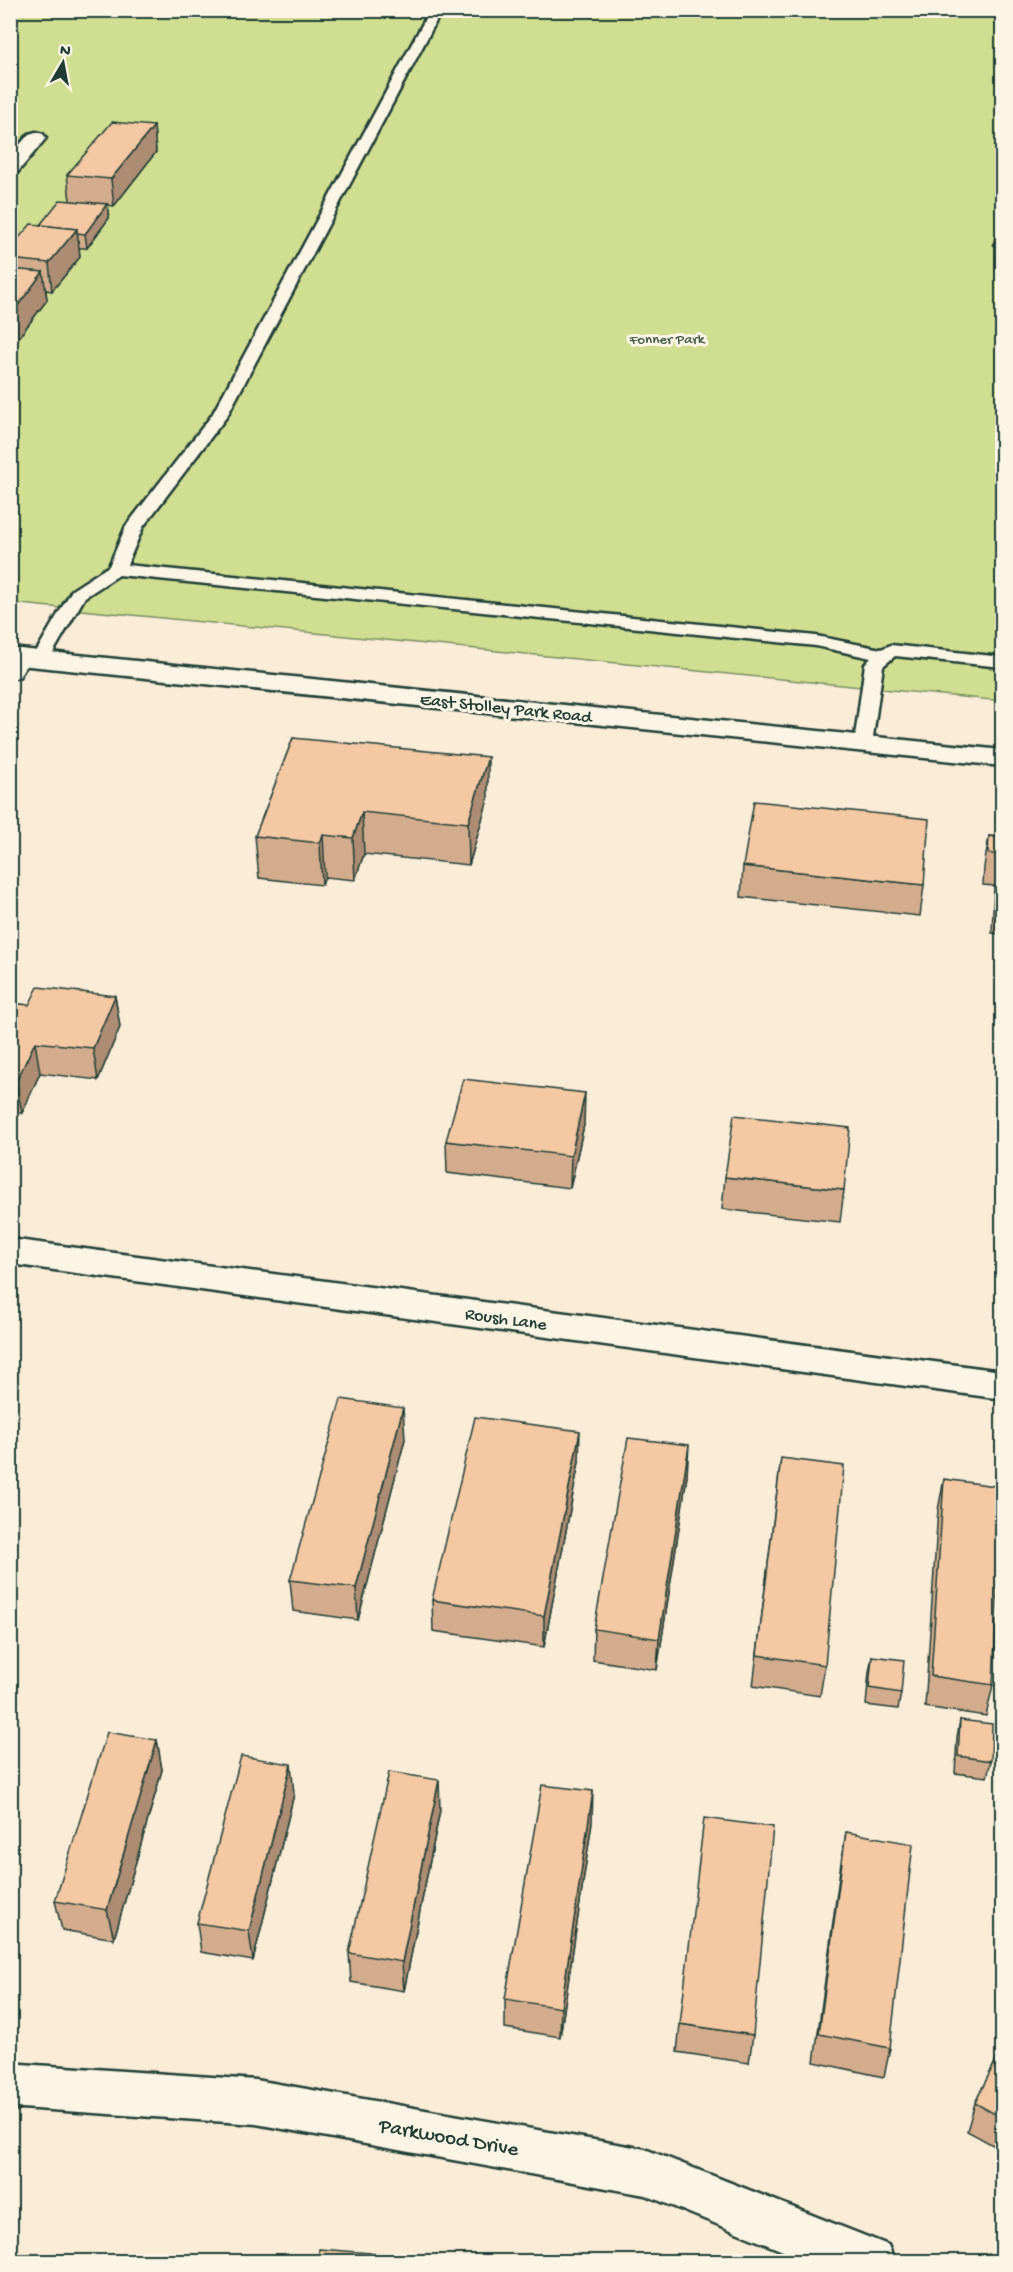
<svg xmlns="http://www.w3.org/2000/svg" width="1013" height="2272" font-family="'Gochi Hand',sans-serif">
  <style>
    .green { fill: #d0de91; stroke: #788e62; stroke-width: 1.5 }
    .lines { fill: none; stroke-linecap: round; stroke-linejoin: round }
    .service-casing { stroke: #1f3d34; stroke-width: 5 }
    .minor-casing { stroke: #1f3d34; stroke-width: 5 }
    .tertiary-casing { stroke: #1f3d34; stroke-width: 5 }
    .service { fill: #fcf5e5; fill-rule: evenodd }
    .minor { fill: #fcf5e5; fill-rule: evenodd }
    .tertiary { fill: #fcf5e5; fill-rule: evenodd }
    .wall { fill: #d3ac8d; stroke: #1f3d34; stroke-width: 1.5 }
    .shaded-wall { fill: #ac8c73; stroke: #1f3d34; stroke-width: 1.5 }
    .building { fill: #f5c8a4; stroke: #1f3d34; stroke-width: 1.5 }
    .labels { text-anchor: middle; stroke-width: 6; stroke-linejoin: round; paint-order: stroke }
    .far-park-label { font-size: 15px; fill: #425d47; stroke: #fcf5e5 }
    .street-label { font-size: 18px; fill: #1f3d34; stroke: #fcf5e5 }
    .near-street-label { font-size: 21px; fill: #1f3d34; stroke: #fcf5e5 }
  </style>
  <rect width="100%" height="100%" fill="#fbecd8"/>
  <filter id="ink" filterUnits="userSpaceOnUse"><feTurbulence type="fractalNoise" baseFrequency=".0167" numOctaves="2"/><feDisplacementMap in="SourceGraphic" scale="12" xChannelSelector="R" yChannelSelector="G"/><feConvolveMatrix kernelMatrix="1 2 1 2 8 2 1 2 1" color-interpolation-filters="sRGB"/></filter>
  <g filter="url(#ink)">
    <!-- green -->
    <polygon class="green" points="10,11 1002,11 1002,701 11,603"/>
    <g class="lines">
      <!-- service casing -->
      <g class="service-casing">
        <g id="service">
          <polygon points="430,10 442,10 227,416 143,527 127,565 816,636 881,649 891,645 1002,657 1002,667 895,656 883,666 872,744 870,748 856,748 854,744 865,664 871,658 816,646 119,575 85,597 47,663 35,663 32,659 72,590 109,566 126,526 212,415"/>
          <polygon points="1002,236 1002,248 995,244 997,237"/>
        </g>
      </g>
      <!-- minor casing -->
      <g class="minor-casing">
        <g id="minor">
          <polygon points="36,132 43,134 46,138 17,173 10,175 10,156 29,134"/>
          <polygon points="19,649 28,651 32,657 19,677 10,679 10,651"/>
          <polygon points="10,1239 1002,1371 1002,1399 10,1264"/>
          <polygon points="21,2064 256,2080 645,2149 888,2245 895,2262 810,2262 645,2195 256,2124 21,2108 10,2111 10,2067"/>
        </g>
      </g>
      <!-- tertiary casing -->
      <g class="tertiary-casing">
        <polygon id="tertiary" points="10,648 1002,750 1002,766 10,664"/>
      </g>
      <!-- service -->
      <use href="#service" class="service"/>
      <!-- minor -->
      <use href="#minor" class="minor"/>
      <!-- tertiary -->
      <use href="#tertiary" class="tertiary"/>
    </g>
    <!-- wall -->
    <g class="wall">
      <polygon points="154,126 156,152 114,206 107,205 109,218 87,248 79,248 80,257 52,291 46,290 47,300 10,349 10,248 70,201 67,175"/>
      <polygon points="293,738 488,799 469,865 364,854 355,880 325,877 322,885 259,878 255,836"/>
      <polygon points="989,836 1002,838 1002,934 992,933 994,886 983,885 984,867"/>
      <polygon points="743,866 924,885 920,916 741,897"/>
      <polygon points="115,996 120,1027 98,1080 40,1073 22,1113 10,1112 10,1003 29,1005"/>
      <polygon points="584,1125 570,1188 447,1173 446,1141"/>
      <polygon points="725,1177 844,1190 840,1222 722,1209"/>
      <polygon points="405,1439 358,1620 293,1611 290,1580"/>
      <polygon points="781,1458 825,1665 820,1696 753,1686"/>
      <polygon points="579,1462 544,1647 433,1631 432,1600"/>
      <polygon points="687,1476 657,1670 593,1660 594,1629"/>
      <polygon points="944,1479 993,1685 986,1716 925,1707 938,1510"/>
      <polygon points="872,1656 901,1693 898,1709 866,1705 869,1672"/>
      <polygon points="960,1720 991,1761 987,1777 955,1773 957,1737"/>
      <polygon points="157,1740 162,1770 114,1939 62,1930 55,1901"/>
      <polygon points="294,1794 253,1961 201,1952 197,1923"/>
      <polygon points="440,1810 404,1991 351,1982 349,1953"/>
      <polygon points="592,1822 560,2037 505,2028 505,1999"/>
      <polygon points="846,1832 890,2048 884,2077 814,2062 841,1862"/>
      <polygon points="680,2024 753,2035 749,2063 677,2052"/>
      <polygon points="1002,2048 1002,2150 967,2131 975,2103"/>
    </g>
    <!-- shaded-wall -->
    <g class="shaded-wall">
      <polygon points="154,126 156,152 114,206 111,179"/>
      <polygon points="107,204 109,218 87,248 85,234"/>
      <polygon points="77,229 80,257 52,291 49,263"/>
      <polygon points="43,272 47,300 10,349 10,316"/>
      <polygon points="488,757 488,799 469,865 468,823"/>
      <polygon points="362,812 364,854 355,880 353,838"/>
      <polygon points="323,835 325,877 322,885 320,843"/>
      <polygon points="115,996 120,1027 98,1080 93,1048"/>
      <polygon points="35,1042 40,1073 22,1113 16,1082"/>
      <polygon points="585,1093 584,1125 570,1188 571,1156"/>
      <polygon points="403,1408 405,1439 358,1620 356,1588"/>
      <polygon points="580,1431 579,1462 544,1647 544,1616"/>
      <polygon points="689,1445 687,1476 657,1670 659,1639"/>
      <polygon points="157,1740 162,1770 114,1939 107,1910"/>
      <polygon points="291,1764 294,1794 253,1961 249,1931"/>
      <polygon points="439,1780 440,1810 404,1991 402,1962"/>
      <polygon points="593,1791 592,1822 560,2037 561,2008"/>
    </g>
    <!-- building -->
    <g class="building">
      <polygon points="112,122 154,126 111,179 67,175"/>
      <polygon points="60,200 107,204 85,234 77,233 77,229 40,225"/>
      <polygon points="31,224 77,229 49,263 10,259 10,248"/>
      <polygon points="10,269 43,272 10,316"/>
      <polygon points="293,738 488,757 468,823 362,812 353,838 323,835 320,843 255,836"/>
      <polygon points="754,801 929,819 924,885 743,866"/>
      <polygon points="989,836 1002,838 1002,902 997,902 999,855 988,853"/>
      <polygon points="38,987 115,996 93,1048 35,1042 16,1082 10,1081 10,1003 29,1005"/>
      <polygon points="463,1079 585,1093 571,1156 446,1141"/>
      <polygon points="734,1115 850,1128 844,1190 725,1177"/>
      <polygon points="341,1399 403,1408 356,1588 290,1580"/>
      <polygon points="475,1417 580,1431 544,1616 432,1600"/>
      <polygon points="628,1438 689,1445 659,1639 594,1629"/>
      <polygon points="781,1458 844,1466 825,1665 757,1655"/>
      <polygon points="944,1479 1002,1487 993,1685 931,1676"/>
      <polygon points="872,1656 904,1660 901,1693 869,1688"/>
      <polygon points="960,1720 992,1724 991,1761 958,1756"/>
      <polygon points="107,1732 157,1740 107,1910 55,1901"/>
      <polygon points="241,1756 291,1764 249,1931 197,1923"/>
      <polygon points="389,1772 439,1780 402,1962 349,1953"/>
      <polygon points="542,1785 593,1791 561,2008 505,1999"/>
      <polygon points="704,1818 773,1827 753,2035 680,2024"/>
      <polygon points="846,1832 913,1844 890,2048 819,2034"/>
      <polygon points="1002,2048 1002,2118 975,2103"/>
      <polygon points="319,2249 396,2255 395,2262 318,2262"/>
    </g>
  </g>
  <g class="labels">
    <!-- far-park labels -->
    <g class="far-park-label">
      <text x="667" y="343">Fonner Park</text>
    </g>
    <!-- street labels -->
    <g class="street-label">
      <text transform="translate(506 707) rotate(6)" y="6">East Stolley Park Road</text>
      <text transform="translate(506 1318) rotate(8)" y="6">Roush Lane</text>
    </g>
    <!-- near-street labels -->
    <g class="near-street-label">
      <text transform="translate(449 2136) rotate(10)" y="7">Parkwood Drive</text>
    </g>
  </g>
  <!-- margin -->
  <rect width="1013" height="2272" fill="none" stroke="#fcf5e5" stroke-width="36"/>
  <rect x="18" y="18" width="977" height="2236" fill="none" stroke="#1f3d34" stroke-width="2" filter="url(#ink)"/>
  <!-- north arrow -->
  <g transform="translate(63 63) rotate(10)" stroke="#fcf5e5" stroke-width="4.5" paint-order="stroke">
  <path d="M0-4.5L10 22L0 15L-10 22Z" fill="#1f3d34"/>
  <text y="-9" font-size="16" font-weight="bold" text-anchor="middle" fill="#1f3d34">N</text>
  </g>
</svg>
